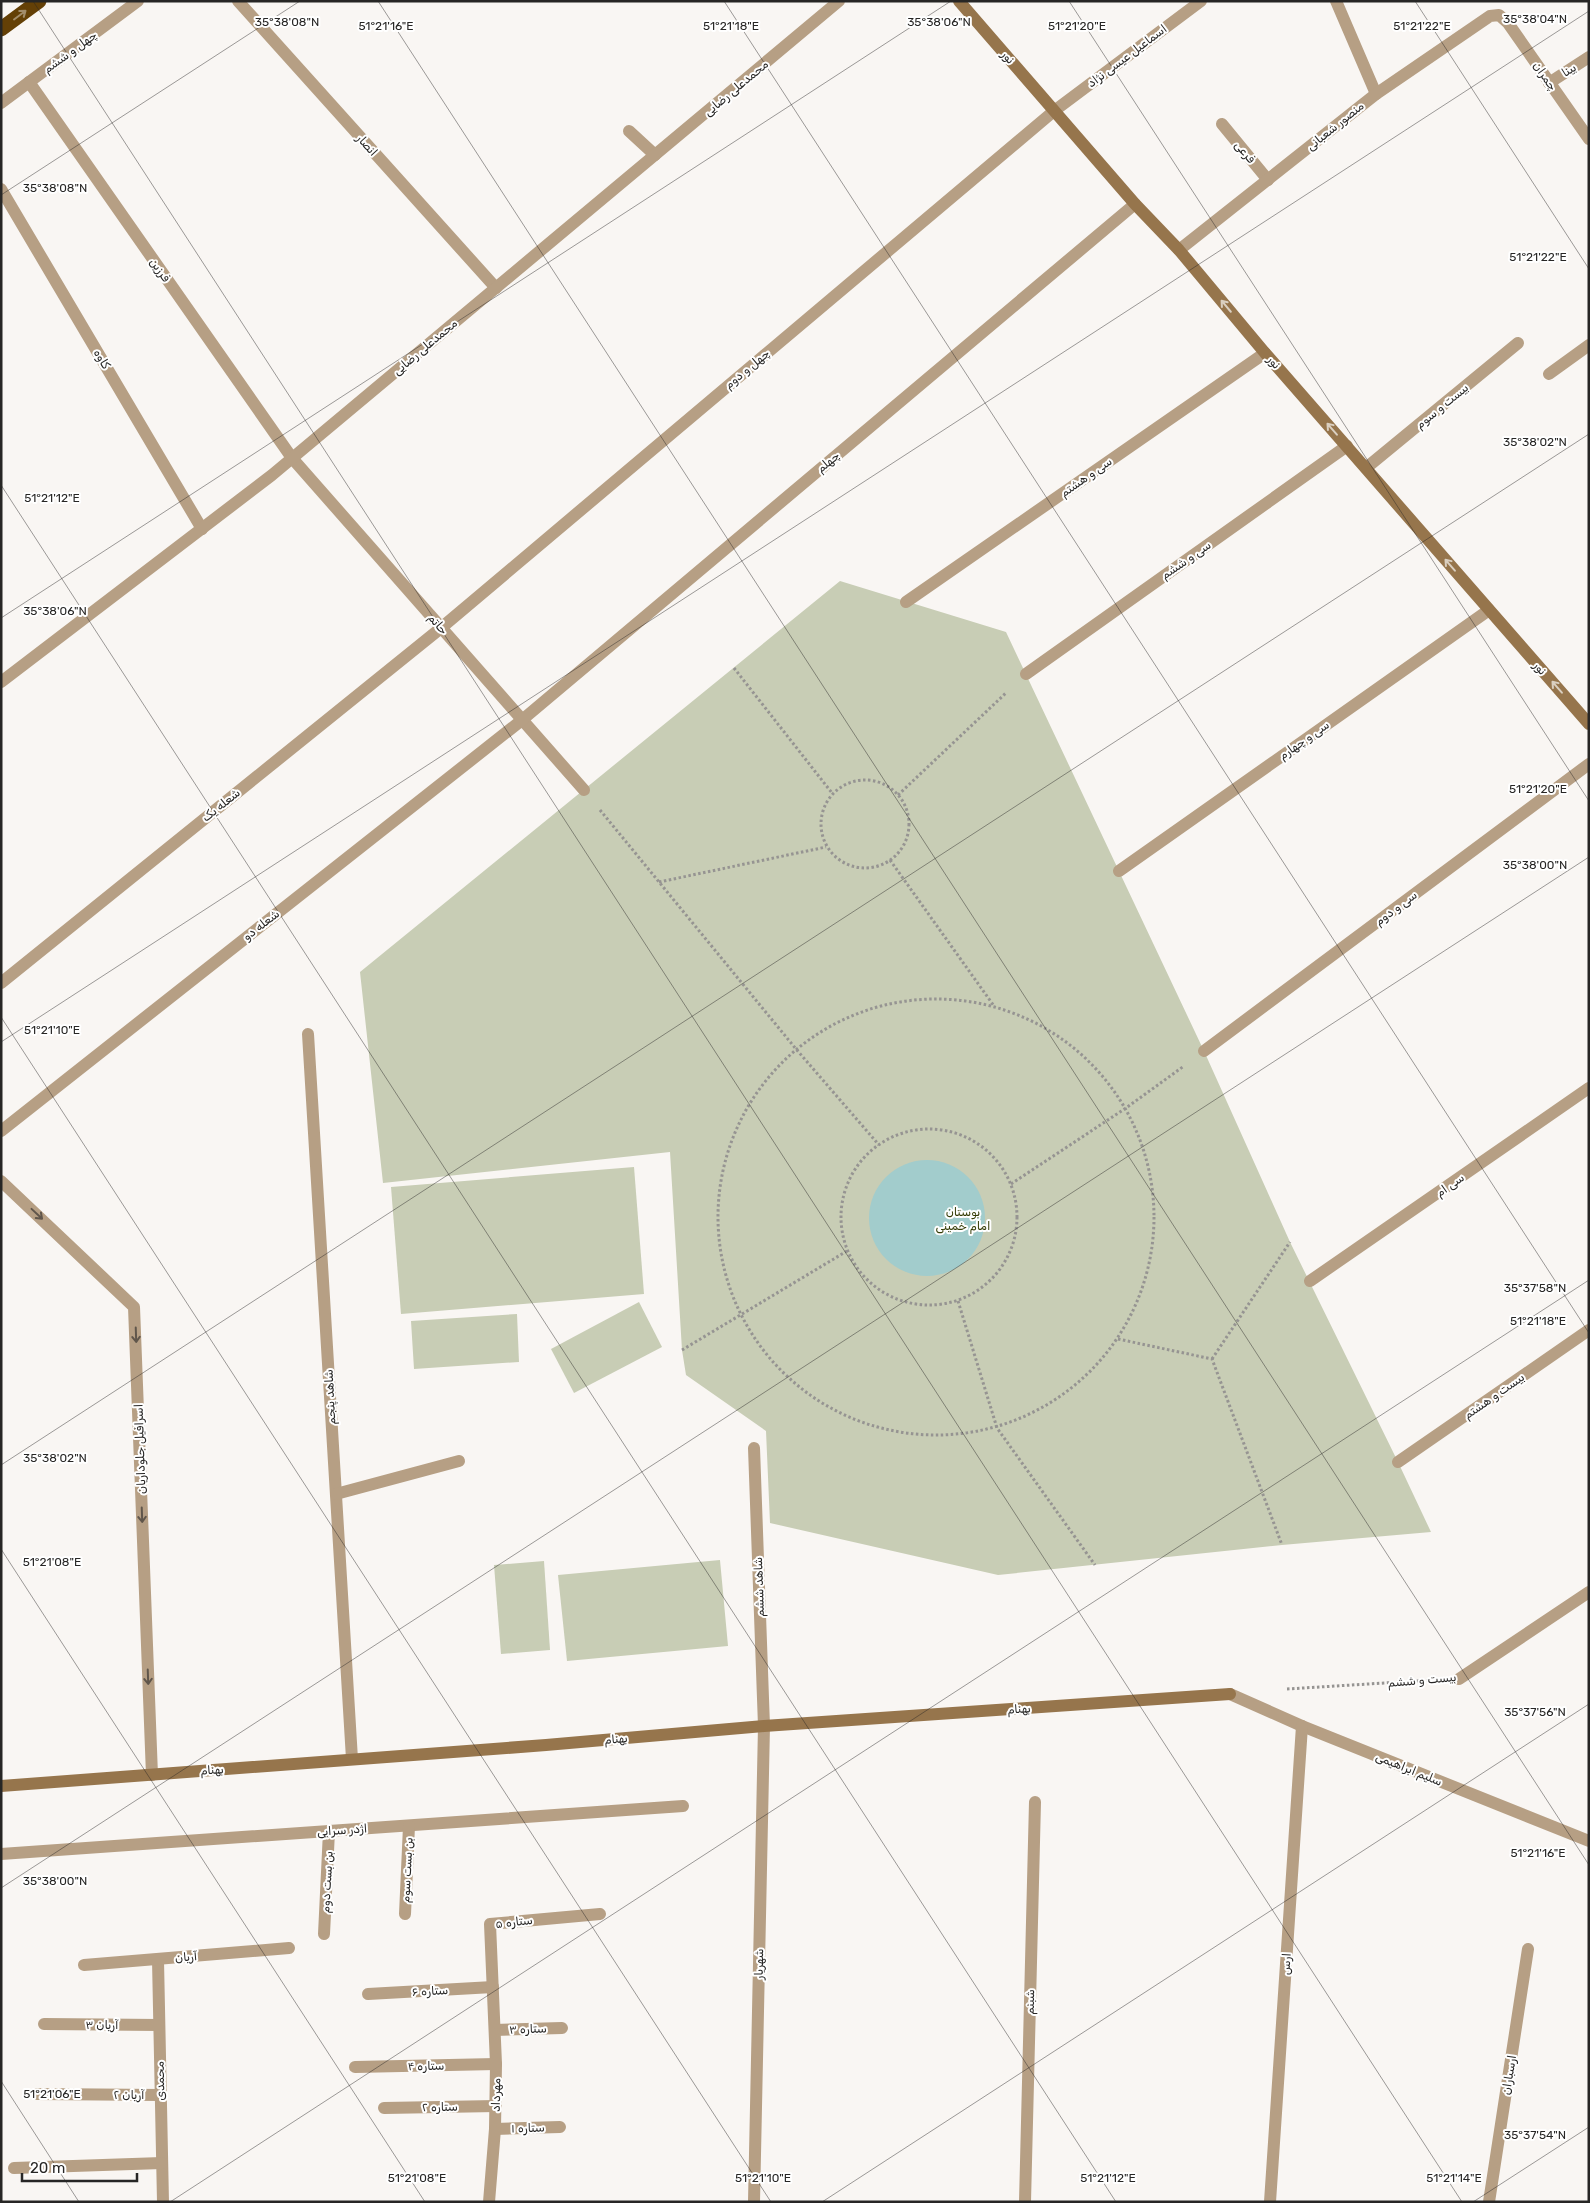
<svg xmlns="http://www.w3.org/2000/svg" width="1590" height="2203" font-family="Rubik,'Noto Naskh Arabic',sans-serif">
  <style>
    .green { fill: #c8cdb5 }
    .water { fill: #a2cccc }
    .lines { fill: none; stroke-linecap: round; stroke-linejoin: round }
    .path { stroke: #969492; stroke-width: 3; stroke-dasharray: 2.5 2.5; stroke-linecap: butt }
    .street { stroke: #b69f84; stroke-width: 12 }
    .secondary { stroke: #96754c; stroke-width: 12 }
    .highway { stroke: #644006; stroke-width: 15 }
    .oneway { stroke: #a28c6a }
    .oneway2 { stroke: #dacfc0 }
    .oneway3 { stroke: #60564b }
    .ticks { fill: none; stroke: #272625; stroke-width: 1; stroke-opacity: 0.45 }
    .labels { text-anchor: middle; stroke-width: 4; stroke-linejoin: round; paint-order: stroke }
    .street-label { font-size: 12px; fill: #272625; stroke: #fff }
    .park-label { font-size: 12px; fill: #343b04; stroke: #fff }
    .ticks-label { font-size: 12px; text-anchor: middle; fill: #272625; stroke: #fff; stroke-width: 4; stroke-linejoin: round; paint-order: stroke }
  </style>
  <rect width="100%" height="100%" fill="#f9f6f3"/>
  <!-- green -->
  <g class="green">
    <polygon points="840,581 1006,632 1204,1051 1290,1242 1398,1462 1431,1532 1282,1545 998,1575 770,1523 766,1431 686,1375 682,1350 670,1152 383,1183 360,972"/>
    <polygon points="634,1167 644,1294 401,1314 391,1187"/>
    <polygon points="639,1302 662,1347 574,1393 551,1349"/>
    <polygon points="517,1314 519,1362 414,1369 411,1321"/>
    <polygon points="720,1560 728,1646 567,1661 558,1575"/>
    <polygon points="544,1561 550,1650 501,1654 494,1565"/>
  </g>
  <!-- water -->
  <circle class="water" cx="927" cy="1218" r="58"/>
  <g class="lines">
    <!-- path -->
    <g class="path">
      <polyline points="734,668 832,793"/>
      <circle cx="865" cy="824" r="44"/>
      <polyline points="898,795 1007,692"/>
      <polyline points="600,810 796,1049 879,1145"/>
      <polyline points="890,860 994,1006"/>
      <polyline points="659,882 826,847"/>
      <circle cx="936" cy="1217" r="218"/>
      <circle cx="929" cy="1217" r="88"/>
      <polyline points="1011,1184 1126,1108 1184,1066"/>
      <polyline points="958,1301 997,1428 1095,1565"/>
      <polyline points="1118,1339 1212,1359 1282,1545"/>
      <polyline points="682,1350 847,1251"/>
      <polyline points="1212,1359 1290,1242"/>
      <polyline points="1287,1689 1433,1680"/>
    </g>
    <!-- street -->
    <g class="street">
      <polyline points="238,1 496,288"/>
      <polyline points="1336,1 1376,94"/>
      <polyline points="29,82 292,458 584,790"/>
      <polyline points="1549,83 1589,57"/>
      <polyline points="1,103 138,1"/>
      <polyline points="1222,124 1268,180"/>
      <polyline points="629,131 655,155"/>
      <polyline points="1,189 202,529"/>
      <polyline points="1179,250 1376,94 1490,16 1499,15 1508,23 1589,139"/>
      <polyline points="1549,374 1589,345"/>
      <polyline points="1366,468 1518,343"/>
      <polyline points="906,602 1265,353"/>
      <polyline points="1026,674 1347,446"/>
      <polyline points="1,682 272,475 839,1"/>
      <polyline points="1119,871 1489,610"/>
      <polyline points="1,983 441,628 1054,111 1201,1"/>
      <polyline points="308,1034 352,1759"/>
      <polyline points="1204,1051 1589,764"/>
      <polyline points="1,1131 522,720 1135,204"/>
      <polyline points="1,1181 134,1307 152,1775"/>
      <polyline points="1310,1281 1589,1088"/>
      <polyline points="1398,1462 1589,1330"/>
      <polyline points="336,1494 459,1461"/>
      <polyline points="1459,1679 1589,1592"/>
      <polyline points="1230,1694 1302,1726 1589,1841"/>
      <polyline points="1,1854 683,1806"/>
      <polyline points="405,1914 409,1826"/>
      <polyline points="324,1934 329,1831"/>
      <polyline points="158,1960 163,2202"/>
      <polyline points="84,1965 289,1948"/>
      <polyline points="368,1994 493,1987"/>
      <polyline points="44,2024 159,2025"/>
      <polyline points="495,2030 562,2028"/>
      <polyline points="355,2067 496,2064"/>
      <polyline points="37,2094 160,2095"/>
      <polyline points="384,2108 496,2106"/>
      <polyline points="495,2129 560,2127"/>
      <polyline points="14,2168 162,2163"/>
      <polyline points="489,2202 495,2129 496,2064 490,1924 600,1914"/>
      <polyline points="754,2202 764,1726 754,1448"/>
      <polyline points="1025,2202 1035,1802"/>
      <polyline points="1270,2202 1302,1726"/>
      <polyline points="1489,2202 1528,1949"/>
    </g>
    <!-- secondary -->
    <g class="secondary">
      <polyline points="959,1 1135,204 1179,250 1265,353 1589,724"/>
      <polyline points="1,1786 546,1745 764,1726 1230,1694"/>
    </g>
    <!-- highway -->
    <polyline class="highway" points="1,29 39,1"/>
  </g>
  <!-- one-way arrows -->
  <defs><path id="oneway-shaft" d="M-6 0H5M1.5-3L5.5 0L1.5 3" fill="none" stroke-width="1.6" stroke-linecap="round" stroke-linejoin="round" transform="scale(1.25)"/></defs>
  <use class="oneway" href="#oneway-shaft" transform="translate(20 15) rotate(-37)"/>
  <g class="oneway2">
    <use href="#oneway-shaft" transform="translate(1226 306) rotate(-130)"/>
    <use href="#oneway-shaft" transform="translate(1332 429) rotate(-131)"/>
    <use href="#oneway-shaft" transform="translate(1450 565) rotate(-131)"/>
    <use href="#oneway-shaft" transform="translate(1557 687) rotate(-131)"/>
  </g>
  <g class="oneway3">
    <use href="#oneway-shaft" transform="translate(37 1214) rotate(43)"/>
    <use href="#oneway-shaft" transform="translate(136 1335) rotate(88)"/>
    <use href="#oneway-shaft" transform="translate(142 1515) rotate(88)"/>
    <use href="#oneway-shaft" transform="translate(148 1677) rotate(88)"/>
  </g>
  <!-- ticks -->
  <path class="ticks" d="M33 1 1462 2202M378 1 1589 1865M724 1 1589 1333M1069 1 1589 801M1415 1 1589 269M1 195 300 1M1 485 1116 2202M1 618 951 1M1 1017 771 2202M1 1042 1589 11M1 1465 1589 434M1 1549 425 2202M1 1888 1589 857M1 2081 79 2202M170 2202 1589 1280M822 2202 1589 1704M1473 2202 1589 2127"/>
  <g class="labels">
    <!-- street labels -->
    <g class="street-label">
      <text transform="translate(70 52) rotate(-36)" y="4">چهل و ششم</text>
      <text transform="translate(1127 56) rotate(-37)" y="4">اسماعیل عیسی نژاد</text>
      <text transform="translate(1008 57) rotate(49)" y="4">نور</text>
      <text transform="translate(1569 70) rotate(-32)" y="4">بینا</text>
      <text transform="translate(1545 76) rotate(55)" y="4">چمران</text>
      <text transform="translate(736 88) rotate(-40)" y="4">محمدعلی رضایی</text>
      <text transform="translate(1335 126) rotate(-39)" y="4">منصور شعبانی</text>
      <text transform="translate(367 145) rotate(48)" y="4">انصار</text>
      <text transform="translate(1245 152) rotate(50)" y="4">فرعی</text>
      <text transform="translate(160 270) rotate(55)" y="4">فرزین</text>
      <text transform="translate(425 347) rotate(-40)" y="4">محمدعلی رضایی</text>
      <text transform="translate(102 359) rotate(59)" y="4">کاوه</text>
      <text transform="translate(1274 362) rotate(49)" y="4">نور</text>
      <text transform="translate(747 369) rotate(-40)" y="4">چهل و دوم</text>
      <text transform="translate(1442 406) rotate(-39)" y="4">بیست و سوم</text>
      <text transform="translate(828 462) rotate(-40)" y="4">چهلم</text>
      <text transform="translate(1086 477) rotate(-35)" y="4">سی و هشتم</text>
      <text transform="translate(1186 560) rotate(-35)" y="4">سی و ششم</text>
      <text transform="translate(438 624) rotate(49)" y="4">حاتم</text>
      <text transform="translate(1540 668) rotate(49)" y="4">نور</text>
      <text transform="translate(1304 740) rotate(-35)" y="4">سی و چهارم</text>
      <text transform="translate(221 805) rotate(-39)" y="4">شعله یک</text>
      <text transform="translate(1396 908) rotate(-37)" y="4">سی و دوم</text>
      <text transform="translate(261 925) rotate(-38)" y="4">شعله دو</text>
      <text transform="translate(1450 1185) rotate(-35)" y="4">سی ام</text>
      <text transform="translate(1494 1396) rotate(-35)" y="4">بیست و هشتم</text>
      <text transform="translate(330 1397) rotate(-93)" y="4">شاهد پنجم</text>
      <text transform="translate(140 1449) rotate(-92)" y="4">اسرافیل جلوداریان</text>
      <text transform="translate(759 1587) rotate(-92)" y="4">شاهد ششم</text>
      <text transform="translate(1422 1680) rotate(-5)" y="4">بیست و ششم</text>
      <text transform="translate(1019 1709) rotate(-4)" y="4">بهنام</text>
      <text transform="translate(616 1739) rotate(-5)" y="4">بهنام</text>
      <text transform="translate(1409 1769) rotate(22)" y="4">سلیم ابراهیمی</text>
      <text transform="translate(212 1770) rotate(-4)" y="4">بهنام</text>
      <text transform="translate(342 1830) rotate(-4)" y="4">اژدر سرایی</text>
      <text transform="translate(407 1870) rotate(-87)" y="4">بن بست سوم</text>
      <text transform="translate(327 1882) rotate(-87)" y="4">بن بست دوم</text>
      <text transform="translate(514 1922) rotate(-7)" y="4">ستاره ۵</text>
      <text transform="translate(186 1957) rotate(-5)" y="4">آریان</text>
      <text transform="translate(759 1964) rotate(-89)" y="4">شهریار</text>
      <text transform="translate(1286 1964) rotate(-86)" y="4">ارس</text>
      <text transform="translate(430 1991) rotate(-3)" y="4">ستاره ۶</text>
      <text transform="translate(1030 2002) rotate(-89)" y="4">شبنم</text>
      <text x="102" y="2029">آریان ۳</text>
      <text transform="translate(528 2029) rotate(-2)" y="4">ستاره ۳</text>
      <text transform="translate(426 2066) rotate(-1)" y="4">ستاره ۴</text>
      <text transform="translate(1509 2075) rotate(-81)" y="4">ارسباران</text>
      <text transform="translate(160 2081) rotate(-91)" y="4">محمدی</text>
      <text x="129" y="2099">آریان ۲</text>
      <text transform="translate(496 2095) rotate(-89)" y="4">مهرداد</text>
      <text transform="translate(440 2107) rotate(-1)" y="4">ستاره ۲</text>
      <text transform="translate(528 2128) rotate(-2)" y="4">ستاره ۱</text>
    </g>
    <!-- park labels -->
    <g class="park-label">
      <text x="963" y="1216">بوستان<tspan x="963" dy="14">امام خمینی</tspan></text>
    </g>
  </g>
  <g class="ticks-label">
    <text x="1535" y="23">35°38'04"N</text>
    <text x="287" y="26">35°38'08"N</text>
    <text x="939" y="26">35°38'06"N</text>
    <text x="1422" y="30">51°21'22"E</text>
    <text x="386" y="30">51°21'16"E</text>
    <text x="731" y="30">51°21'18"E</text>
    <text x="1077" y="30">51°21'20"E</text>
    <text x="55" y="192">35°38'08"N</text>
    <text x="1538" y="261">51°21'22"E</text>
    <text x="1535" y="446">35°38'02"N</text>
    <text x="52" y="502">51°21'12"E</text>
    <text x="55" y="615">35°38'06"N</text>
    <text x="1538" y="793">51°21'20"E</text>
    <text x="1535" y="869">35°38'00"N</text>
    <text x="52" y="1034">51°21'10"E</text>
    <text x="1535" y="1292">35°37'58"N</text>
    <text x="1538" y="1325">51°21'18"E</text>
    <text x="55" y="1462">35°38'02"N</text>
    <text x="52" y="1566">51°21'08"E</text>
    <text x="1535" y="1716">35°37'56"N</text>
    <text x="1538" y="1857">51°21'16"E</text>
    <text x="55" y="1885">35°38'00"N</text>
    <text x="52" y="2098">51°21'06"E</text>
    <text x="1535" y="2139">35°37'54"N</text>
    <text x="417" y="2182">51°21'08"E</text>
    <text x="763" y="2182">51°21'10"E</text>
    <text x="1108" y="2182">51°21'12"E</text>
    <text x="1454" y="2182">51°21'14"E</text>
  </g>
  <!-- border -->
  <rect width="1590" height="2203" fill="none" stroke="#272625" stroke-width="5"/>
  <!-- scale -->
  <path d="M22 2173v8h115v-8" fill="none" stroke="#272625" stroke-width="2.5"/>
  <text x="30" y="2173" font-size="15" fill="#272625" stroke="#ffffff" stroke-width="4" paint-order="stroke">20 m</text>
</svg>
